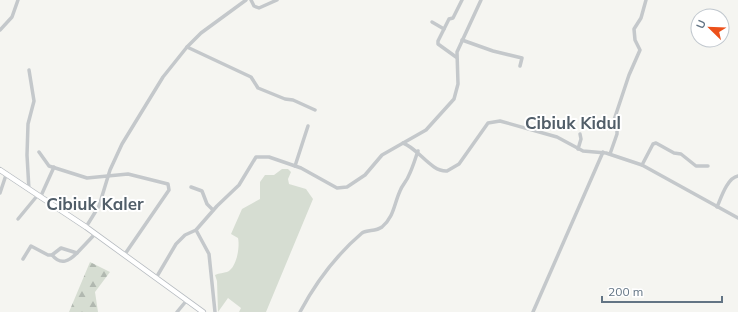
<svg xmlns="http://www.w3.org/2000/svg" width="738" height="312" font-family="Mulish,sans-serif">
  <style>
    .grass { fill: #d6ddd2 }
    .forest { fill: url(#forest-firs) }
    .lines { fill: none; stroke-linecap: round; stroke-linejoin: round }
    .secondary-casing { stroke: #b6bbc0; stroke-width: 6 }
    .minor { stroke: #c4c8cb; stroke-width: 3.5 }
    .secondary { stroke: #fff; stroke-width: 4.5 }
    .labels { text-anchor: middle; stroke-width: 4; stroke-linejoin: round; paint-order: stroke }
    .quarter-label { font-size: 17px; font-weight: bold; fill: #515e69; stroke: #fff }
  </style>
  <defs>
    <pattern id="forest-firs" width="22" height="20" patternUnits="userSpaceOnUse"><rect width="22" height="20" fill="#d6ddd2"/><path d="M5 1l3.5 6h-7zM16 11l3.5 6h-7z" fill="#b1b8b0"/></pattern>
  </defs>
  <rect width="100%" height="100%" fill="#f5f5f1"/>
  <!-- grass -->
  <path class="grass" d="M282 169H288L291 172 288 179 289 184 306 189 313 199 266 312H239L241 308 228 298 218 312 217 281 215 275C219 273 224 273 227 272 237 268 240 246 238 238L231 234 242 209 260 199V182L265 175H274Z"/>
  <!-- forest -->
  <polygon class="forest" points="90,262 110,272 95,292 98,312 69,312"/>
  <g class="lines">
    <!-- secondary casing -->
    <g class="secondary-casing">
      <polyline id="secondary" points="0,170 86,227 203,312"/>
    </g>
    <!-- minor -->
    <g class="minor">
      <polyline points="251,0 254,6 259,8 277,0"/>
      <polyline points="432,22 444,29 438,41 438,44 456,57"/>
      <polyline points="444,29 449,19 453,18 462,0"/>
      <polyline points="0,30 12,17 18,0"/>
      <polyline points="462,40 493,51 522,58 520,66"/>
      <polyline points="187,47 251,77 258,88 285,99 293,100 315,110"/>
      <polyline points="29,70 34,101 28,124 27,155 29,190"/>
      <path d="M403 143C419 149 431 172 447 171L459 164 488 123 500 121 557 137 583 151 606 153 642 165 738 218"/>
      <polyline points="578,149 581,139 580,134"/>
      <polyline points="39,152 49,166 87,178 128,174 168,184 169,190 125,254"/>
      <polyline points="610,154 617,134 617,127 614,120 629,75 640,50 635,40 634,29 641,18 646,0"/>
      <polyline points="642,165 653,144 656,143 674,153 681,154 696,166 708,166"/>
      <polyline points="295,166 308,126"/>
      <polyline points="191,187 202,191 207,204 213,210"/>
      <polyline points="0,193 6,175"/>
      <polyline points="40,198 54,167"/>
      <path d="M717 207C721 198 727 178 738 176"/>
      <polyline points="18,219 37,196"/>
      <polyline points="86,227 99,206 110,170 122,144 163,77 187,47 201,33 246,0"/>
      <polyline points="196,230 209,254 215,312"/>
      <path d="M52 255C61 266 69 261 77 253"/>
      <polyline points="23,259 31,246 48,255 52,255 61,248 77,253 95,234"/>
      <polyline points="156,278 176,244 185,235 196,230 217,206 239,185 256,157 269,157 301,168 337,188 347,187 365,175 382,155 426,130 454,99 458,84 457,52 481,0"/>
      <polyline points="177,312 187,300"/>
      <path d="M300 312C316 282 335 256 362 233 368 229 375 232 382 227 394 217 394 204 400 191 402 185 407 181 409 175 413 167 415 159 418 151"/>
      <polyline points="533,312 603,152"/>
    </g>
    <!-- secondary -->
    <use href="#secondary" class="secondary"/>
  </g>
  <g class="labels">
    <!-- quarter labels -->
    <g class="quarter-label">
      <text x="573" y="129">Cibiuk Kidul</text>
      <text x="95" y="210">Cibiuk Kaler</text>
    </g>
  </g>
  <!-- north arrow -->
  <g transform="translate(710 28) rotate(293)"><circle r="19" fill="#ffffff" stroke="#c0c7ce"/>
  <path d="M0-3L7 15L0 10L-7 15Z" fill="#ec501a"/>
  <text y="-6" font-size="11" font-weight="bold" text-anchor="middle" fill="#627484">U</text>
  </g>
  <!-- scale -->
  <path d="M602 296v6h120v-6" fill="none" stroke="#627484" stroke-width="2"/>
  <text x="608" y="296" font-size="12" fill="#627484" stroke="#ffffff" stroke-width="3" paint-order="stroke">200 m</text>
</svg>
